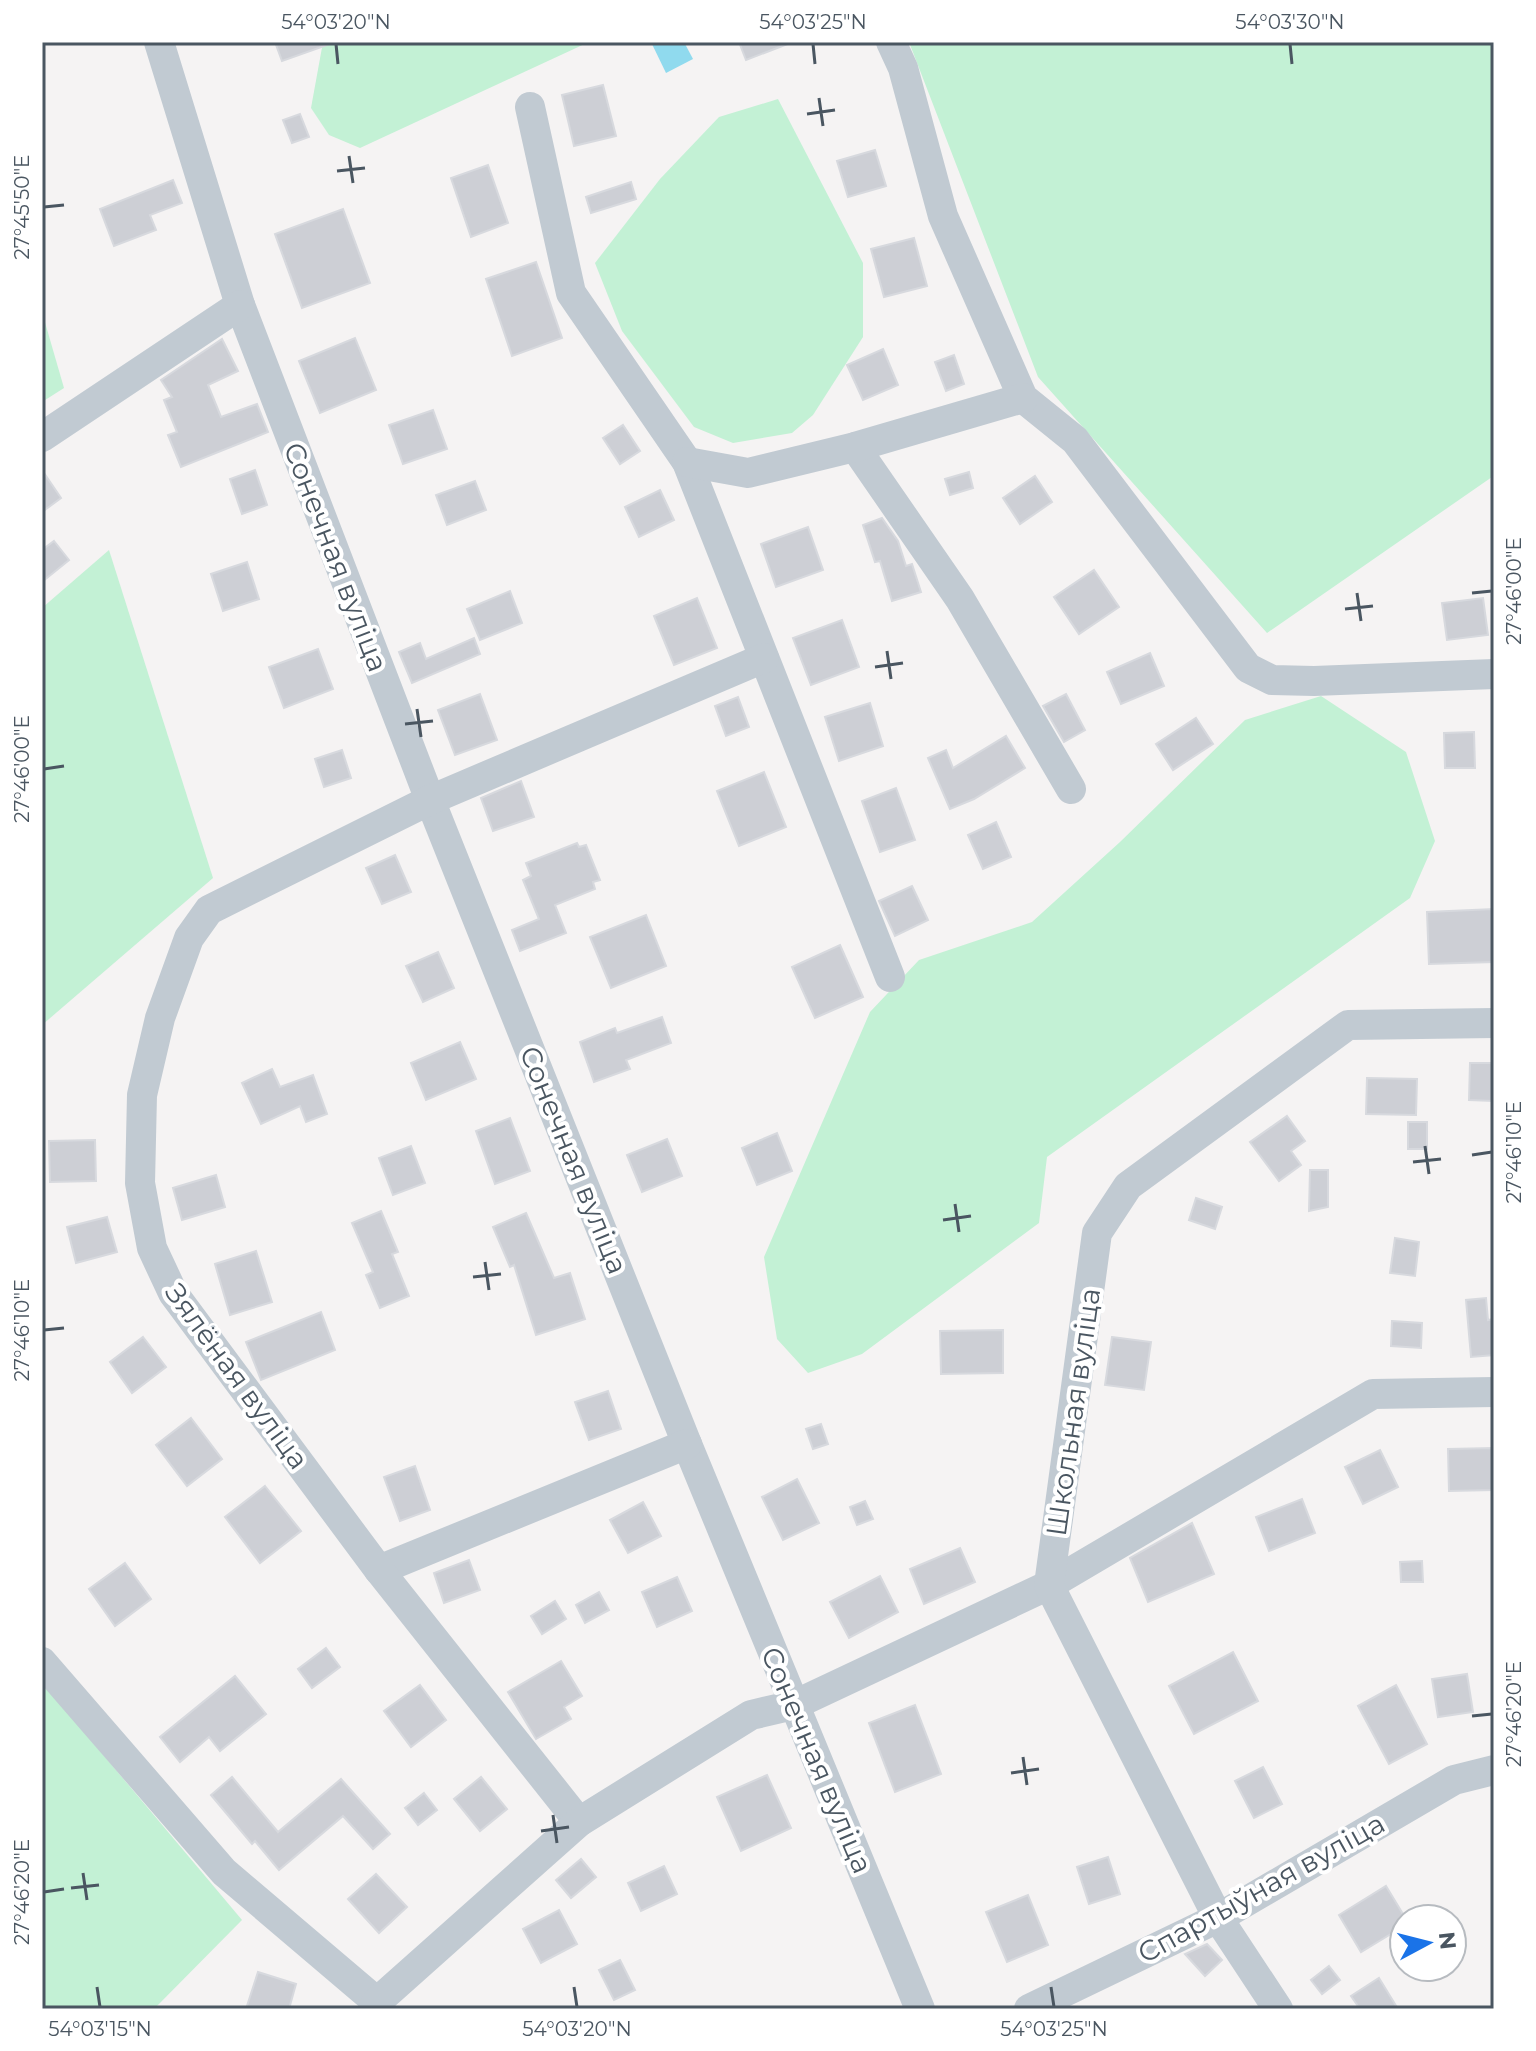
<svg xmlns="http://www.w3.org/2000/svg" width="1536" height="2051" font-family="Montserrat,sans-serif">
  <style>
    .green { fill: #c3f1d5 }
    .water { fill: #90daee }
    .building { fill: #cdcfd5; stroke: #d7d9de; stroke-width: 2 }
    .lines { fill: none; stroke-linecap: round; stroke-linejoin: round }
    .minor { stroke: #c1cad2; stroke-width: 30 }
    .ticks { fill: none; stroke: #4a5661; stroke-width: 3 }
    .labels { text-anchor: middle; stroke-width: 8; stroke-linejoin: round; paint-order: stroke }
    .street-label { font-size: 28px; fill: #4a5661; stroke: #fff }
    .neatline { fill: none; stroke: #4a5661; stroke-width: 3 }
    .ticks-label { font-size: 20px; text-anchor: middle; fill: #4a5661 }
  </style>
  <rect width="100%" height="100%" fill="#f5f3f3"/>
  <!-- green -->
  <g class="green">
    <polygon points="323,42 589,42 360,148 329,135 311,108"/>
    <polygon points="909,42 1494,42 1494,477 1492,477 1267,633 1038,377"/>
    <polygon points="778,99 863,263 863,337 813,415 792,433 733,443 694,427 622,331 595,263 660,179 719,117"/>
    <polygon points="42,312 64,388 42,402"/>
    <polygon points="109,550 213,878 42,1025 42,608"/>
    <polygon points="1321,696 1406,752 1435,841 1410,898 1047,1157 1039,1223 862,1354 808,1373 777,1339 764,1257 870,1012 919,960 1032,922 1120,842 1245,720"/>
    <polygon points="42,1682 242,1920 154,2009 42,2009"/>
  </g>
  <!-- water -->
  <polygon class="water" points="651,42 684,42 693,59 666,73"/>
  <!-- building -->
  <g class="building">
    <polygon points="275,42 329,42 330,44 282,61"/>
    <polygon points="739,42 789,42 790,43 746,60"/>
    <polygon points="603,85 616,136 574,146 562,95"/>
    <polygon points="300,114 309,137 292,143 283,120"/>
    <polygon points="875,150 886,186 848,197 837,161"/>
    <polygon points="488,165 508,223 471,237 451,178"/>
    <polygon points="173,180 182,203 150,215 156,230 114,246 100,209"/>
    <polygon points="631,182 636,199 591,213 586,197"/>
    <polygon points="343,209 370,283 302,308 275,234"/>
    <polygon points="914,238 927,286 884,297 871,249"/>
    <polygon points="536,262 562,338 512,356 486,279"/>
    <polygon points="355,338 376,390 320,413 299,361"/>
    <polygon points="222,339 238,371 208,385 221,417 257,404 268,432 181,467 168,435 177,432 164,400 172,397 161,380"/>
    <polygon points="883,349 898,385 863,400 847,365"/>
    <polygon points="954,355 964,384 946,391 935,362"/>
    <polygon points="433,410 447,449 403,464 389,425"/>
    <polygon points="623,425 640,451 620,464 603,438"/>
    <polygon points="42,470 61,498 42,512"/>
    <polygon points="255,470 267,505 242,514 230,479"/>
    <polygon points="969,472 973,488 950,495 945,479"/>
    <polygon points="1035,476 1052,502 1020,524 1003,498"/>
    <polygon points="475,481 486,510 447,525 436,495"/>
    <polygon points="660,490 674,520 639,537 625,507"/>
    <polygon points="882,518 898,541 906,566 912,564 921,592 892,601 880,561 875,562 863,525"/>
    <polygon points="808,527 823,570 776,587 761,544"/>
    <polygon points="54,541 69,560 42,582 42,550"/>
    <polygon points="247,562 259,599 223,611 211,574"/>
    <polygon points="1094,570 1119,607 1079,634 1054,597"/>
    <polygon points="510,591 522,623 480,640 467,609"/>
    <polygon points="697,598 717,648 674,665 654,616"/>
    <polygon points="1483,598 1488,635 1447,640 1442,603"/>
    <polygon points="842,620 859,667 811,685 793,638"/>
    <polygon points="474,638 480,654 412,683 399,652 420,643 426,659"/>
    <polygon points="318,649 333,689 284,708 269,667"/>
    <polygon points="1150,653 1164,686 1121,704 1107,672"/>
    <polygon points="480,694 497,740 455,755 438,710"/>
    <polygon points="1066,694 1085,730 1064,742 1043,706"/>
    <polygon points="738,697 749,727 726,736 715,706"/>
    <polygon points="870,703 883,746 839,761 825,717"/>
    <polygon points="1196,718 1213,744 1173,770 1156,744"/>
    <polygon points="1474,732 1475,768 1445,768 1444,733"/>
    <polygon points="1006,736 1025,768 974,799 950,809 928,758 946,750 953,768"/>
    <polygon points="342,750 351,778 324,787 315,759"/>
    <polygon points="764,772 786,827 739,846 717,791"/>
    <polygon points="521,781 534,817 493,831 481,798"/>
    <polygon points="896,788 915,840 880,852 862,801"/>
    <polygon points="996,822 1011,857 983,869 968,835"/>
    <polygon points="577,843 579,847 586,845 600,880 593,882 595,889 555,905 566,933 520,951 512,930 539,919 523,880 531,876 526,863"/>
    <polygon points="395,855 411,892 382,904 366,868"/>
    <polygon points="912,886 928,920 895,936 879,901"/>
    <polygon points="1494,909 1494,962 1429,964 1427,912"/>
    <polygon points="646,915 666,966 611,988 590,937"/>
    <polygon points="840,945 863,997 815,1018 792,967"/>
    <polygon points="438,952 454,988 423,1002 406,966"/>
    <polygon points="662,1017 671,1043 626,1060 630,1069 594,1082 580,1042 615,1028 617,1033"/>
    <polygon points="460,1042 476,1079 426,1100 411,1063"/>
    <polygon points="1470,1063 1494,1063 1494,1101 1469,1100"/>
    <polygon points="272,1069 280,1087 313,1075 327,1114 306,1122 300,1106 261,1124 242,1083"/>
    <polygon points="1367,1078 1417,1079 1416,1115 1366,1114"/>
    <polygon points="1287,1116 1305,1141 1291,1151 1301,1165 1279,1181 1250,1142"/>
    <polygon points="510,1118 530,1171 495,1184 476,1131"/>
    <rect x="1408" y="1122" width="19" height="27"/>
    <polygon points="777,1133 792,1171 757,1185 742,1148"/>
    <polygon points="667,1139 682,1176 642,1192 627,1155"/>
    <polygon points="95,1140 96,1181 50,1182 49,1141"/>
    <polygon points="411,1146 425,1183 393,1195 379,1158"/>
    <polygon points="1310,1170 1328,1170 1328,1207 1309,1211"/>
    <polygon points="216,1175 225,1207 182,1220 173,1188"/>
    <polygon points="1196,1198 1222,1207 1215,1229 1189,1220"/>
    <polygon points="381,1211 398,1252 392,1254 409,1296 380,1308 366,1275 373,1272 352,1223"/>
    <polygon points="526,1213 554,1278 570,1273 585,1319 536,1335 514,1265 510,1267 493,1227"/>
    <polygon points="107,1217 117,1252 76,1263 67,1227"/>
    <polygon points="1395,1238 1419,1242 1415,1276 1390,1273"/>
    <polygon points="256,1251 272,1302 230,1315 215,1264"/>
    <polygon points="1486,1298 1488,1320 1494,1319 1494,1355 1471,1357 1466,1300"/>
    <polygon points="321,1312 335,1350 261,1380 246,1342"/>
    <polygon points="1392,1321 1422,1323 1421,1348 1391,1346"/>
    <polygon points="1003,1330 1003,1373 941,1374 940,1331"/>
    <polygon points="143,1337 166,1367 132,1393 110,1362"/>
    <polygon points="1112,1337 1151,1342 1144,1390 1105,1385"/>
    <polygon points="608,1391 621,1429 589,1440 575,1402"/>
    <polygon points="191,1418 222,1459 187,1486 156,1445"/>
    <polygon points="821,1424 828,1444 813,1449 806,1429"/>
    <polygon points="1494,1448 1494,1490 1449,1491 1448,1449"/>
    <polygon points="1380,1450 1398,1487 1363,1504 1345,1467"/>
    <polygon points="415,1466 430,1510 400,1521 384,1477"/>
    <polygon points="797,1479 819,1523 783,1540 762,1497"/>
    <polygon points="265,1486 301,1531 260,1563 225,1517"/>
    <polygon points="1302,1499 1315,1533 1269,1551 1256,1517"/>
    <polygon points="865,1501 873,1519 857,1525 850,1507"/>
    <polygon points="643,1502 661,1536 628,1553 610,1520"/>
    <polygon points="1192,1523 1214,1574 1148,1602 1130,1558"/>
    <polygon points="960,1548 975,1582 924,1604 910,1569"/>
    <polygon points="469,1560 480,1590 444,1603 434,1573"/>
    <polygon points="1422,1561 1423,1582 1401,1582 1400,1562"/>
    <polygon points="125,1563 151,1599 115,1626 89,1589"/>
    <polygon points="880,1576 898,1612 849,1638 830,1602"/>
    <polygon points="677,1577 692,1611 657,1627 642,1592"/>
    <polygon points="599,1592 609,1610 585,1623 576,1605"/>
    <polygon points="555,1601 566,1619 542,1634 531,1616"/>
    <polygon points="326,1648 340,1667 312,1688 298,1669"/>
    <polygon points="1233,1652 1258,1701 1194,1734 1169,1686"/>
    <polygon points="561,1661 582,1696 564,1707 571,1719 536,1739 508,1692"/>
    <polygon points="1467,1674 1473,1712 1438,1717 1432,1679"/>
    <polygon points="235,1676 266,1714 220,1751 209,1737 180,1762 160,1737"/>
    <polygon points="420,1685 446,1720 411,1747 384,1711"/>
    <polygon points="1396,1685 1427,1744 1389,1764 1358,1706"/>
    <polygon points="915,1705 941,1774 895,1792 869,1723"/>
    <polygon points="1263,1767 1282,1804 1254,1818 1235,1781"/>
    <polygon points="767,1775 791,1828 741,1851 717,1797"/>
    <polygon points="232,1777 278,1832 341,1779 390,1834 373,1849 343,1816 279,1870 255,1841 252,1844 211,1795"/>
    <polygon points="481,1777 507,1809 480,1831 454,1799"/>
    <polygon points="424,1793 437,1810 418,1825 405,1808"/>
    <polygon points="1108,1857 1120,1894 1089,1904 1077,1867"/>
    <polygon points="581,1859 596,1877 571,1898 556,1880"/>
    <polygon points="664,1866 677,1894 641,1911 628,1883"/>
    <polygon points="376,1874 407,1907 379,1933 348,1899"/>
    <polygon points="1386,1886 1406,1919 1404,1919 1404,1926 1361,1952 1339,1915"/>
    <polygon points="1028,1895 1048,1945 1007,1962 986,1912"/>
    <polygon points="559,1910 577,1944 541,1963 523,1929"/>
    <polygon points="1207,1944 1222,1960 1205,1976 1185,1954"/>
    <polygon points="620,1960 635,1990 614,2000 599,1970"/>
    <polygon points="1329,1966 1340,1980 1322,1994 1311,1980"/>
    <polygon points="258,1972 296,1984 289,2009 246,2009"/>
    <polygon points="1379,1978 1398,2009 1360,2009 1351,1996"/>
  </g>
  <g class="lines">
    <!-- minor -->
    <g class="minor">
      <polyline points="159,42 240,305 430,800 687,1444 920,2009"/>
      <polyline points="891,42 903,68 943,216 1023,398 1075,440 1248,668 1272,680 1314,681 1494,674"/>
      <polyline points="530,107 571,293 687,462 890,977"/>
      <polyline points="42,437 240,305"/>
      <polyline points="855,447 960,599 1071,789"/>
      <polyline points="687,462 748,473 855,447 1023,398"/>
      <polyline points="379,1570 687,1444"/>
      <polyline points="42,1662 224,1872 377,2002"/>
      <polyline points="579,1822 379,1570 173,1293 152,1248 140,1183 142,1095 160,1018 189,938 209,910 430,800 764,658"/>
      <polyline points="373,2009 377,2002 579,1822 751,1715 794,1705 1049,1585 1373,1394 1494,1392"/>
      <polyline points="1029,2009 1218,1918 1454,1780 1494,1770"/>
      <polyline points="1278,2009 1218,1918 1049,1585 1097,1233 1128,1186 1348,1025 1494,1023"/>
    </g>
  </g>
  <!-- ticks -->
  <path class="ticks" d="M336 44 338 64M813 44 815 64M1290 44 1292 64M819 98 823 126M807 114 835 110M349 156 353 183M337 171 365 168M44 207 64 205M1357 593 1361 621M1472 593 1492 591M1345 609 1373 606M887 651 891 679M875 667 903 663M417 709 421 737M405 724 433 721M44 769 64 766M1425 1146 1429 1174M1472 1155 1492 1152M1413 1162 1441 1159M955 1204 959 1232M943 1220 971 1216M485 1262 489 1290M473 1277 501 1274M44 1330 64 1328M1472 1716 1492 1714M1023 1757 1027 1785M1011 1773 1039 1769M553 1815 557 1843M541 1831 569 1827M83 1873 87 1900M71 1888 99 1885M44 1892 64 1889M97 1987 100 2007M574 1987 577 2007M1051 1987 1054 2007"/>
  <g class="labels">
    <!-- street labels -->
    <g class="street-label">
      <text transform="translate(336 557) rotate(69)" y="10">Сонечная вуліца</text>
      <text transform="translate(574 1160) rotate(68)" y="10">Сонечная вуліца</text>
      <text transform="translate(237 1376) rotate(54)" y="10">Зялёная вуліца</text>
      <text transform="translate(1073 1412) rotate(-82)" y="10">Школьная вуліца</text>
      <text transform="translate(817 1760) rotate(67)" y="10">Сонечная вуліца</text>
      <text transform="translate(1261 1888) rotate(-29)" y="10">Спартыўная вуліца</text>
    </g>
  </g>
  <!-- border -->
  <rect width="1536" height="2051" fill="none" stroke="#ffffff" stroke-width="88"/>
  <!-- north arrow -->
  <g transform="translate(1428 1943) rotate(83)"><circle r="38" fill="#ffffff" stroke="#b7bbc0" stroke-width="2"/>
  <path d="M0-6L14 30L0 20L-14 30Z" fill="#1a73e8"/>
  <text y="-12" font-size="22" font-weight="bold" text-anchor="middle" fill="#4a5661">N</text>
  </g>
  <rect x="44" y="44" width="1448" height="1963" class="neatline"/>
  <g class="ticks-label">
    <text x="336" y="29">54°03'20"N</text>
    <text x="813" y="29">54°03'25"N</text>
    <text x="1290" y="29">54°03'30"N</text>
    <text transform="translate(22 207) rotate(-90)" y="7">27°45'50"E</text>
    <text transform="translate(1514 591) rotate(-90)" y="7">27°46'00"E</text>
    <text transform="translate(22 769) rotate(-90)" y="7">27°46'00"E</text>
    <text transform="translate(1514 1152) rotate(-90)" y="7">27°46'10"E</text>
    <text transform="translate(22 1330) rotate(-90)" y="7">27°46'10"E</text>
    <text transform="translate(1514 1714) rotate(-90)" y="7">27°46'20"E</text>
    <text transform="translate(22 1892) rotate(-90)" y="7">27°46'20"E</text>
    <text x="100" y="2036">54°03'15"N</text>
    <text x="577" y="2036">54°03'20"N</text>
    <text x="1054" y="2036">54°03'25"N</text>
  </g>
</svg>
